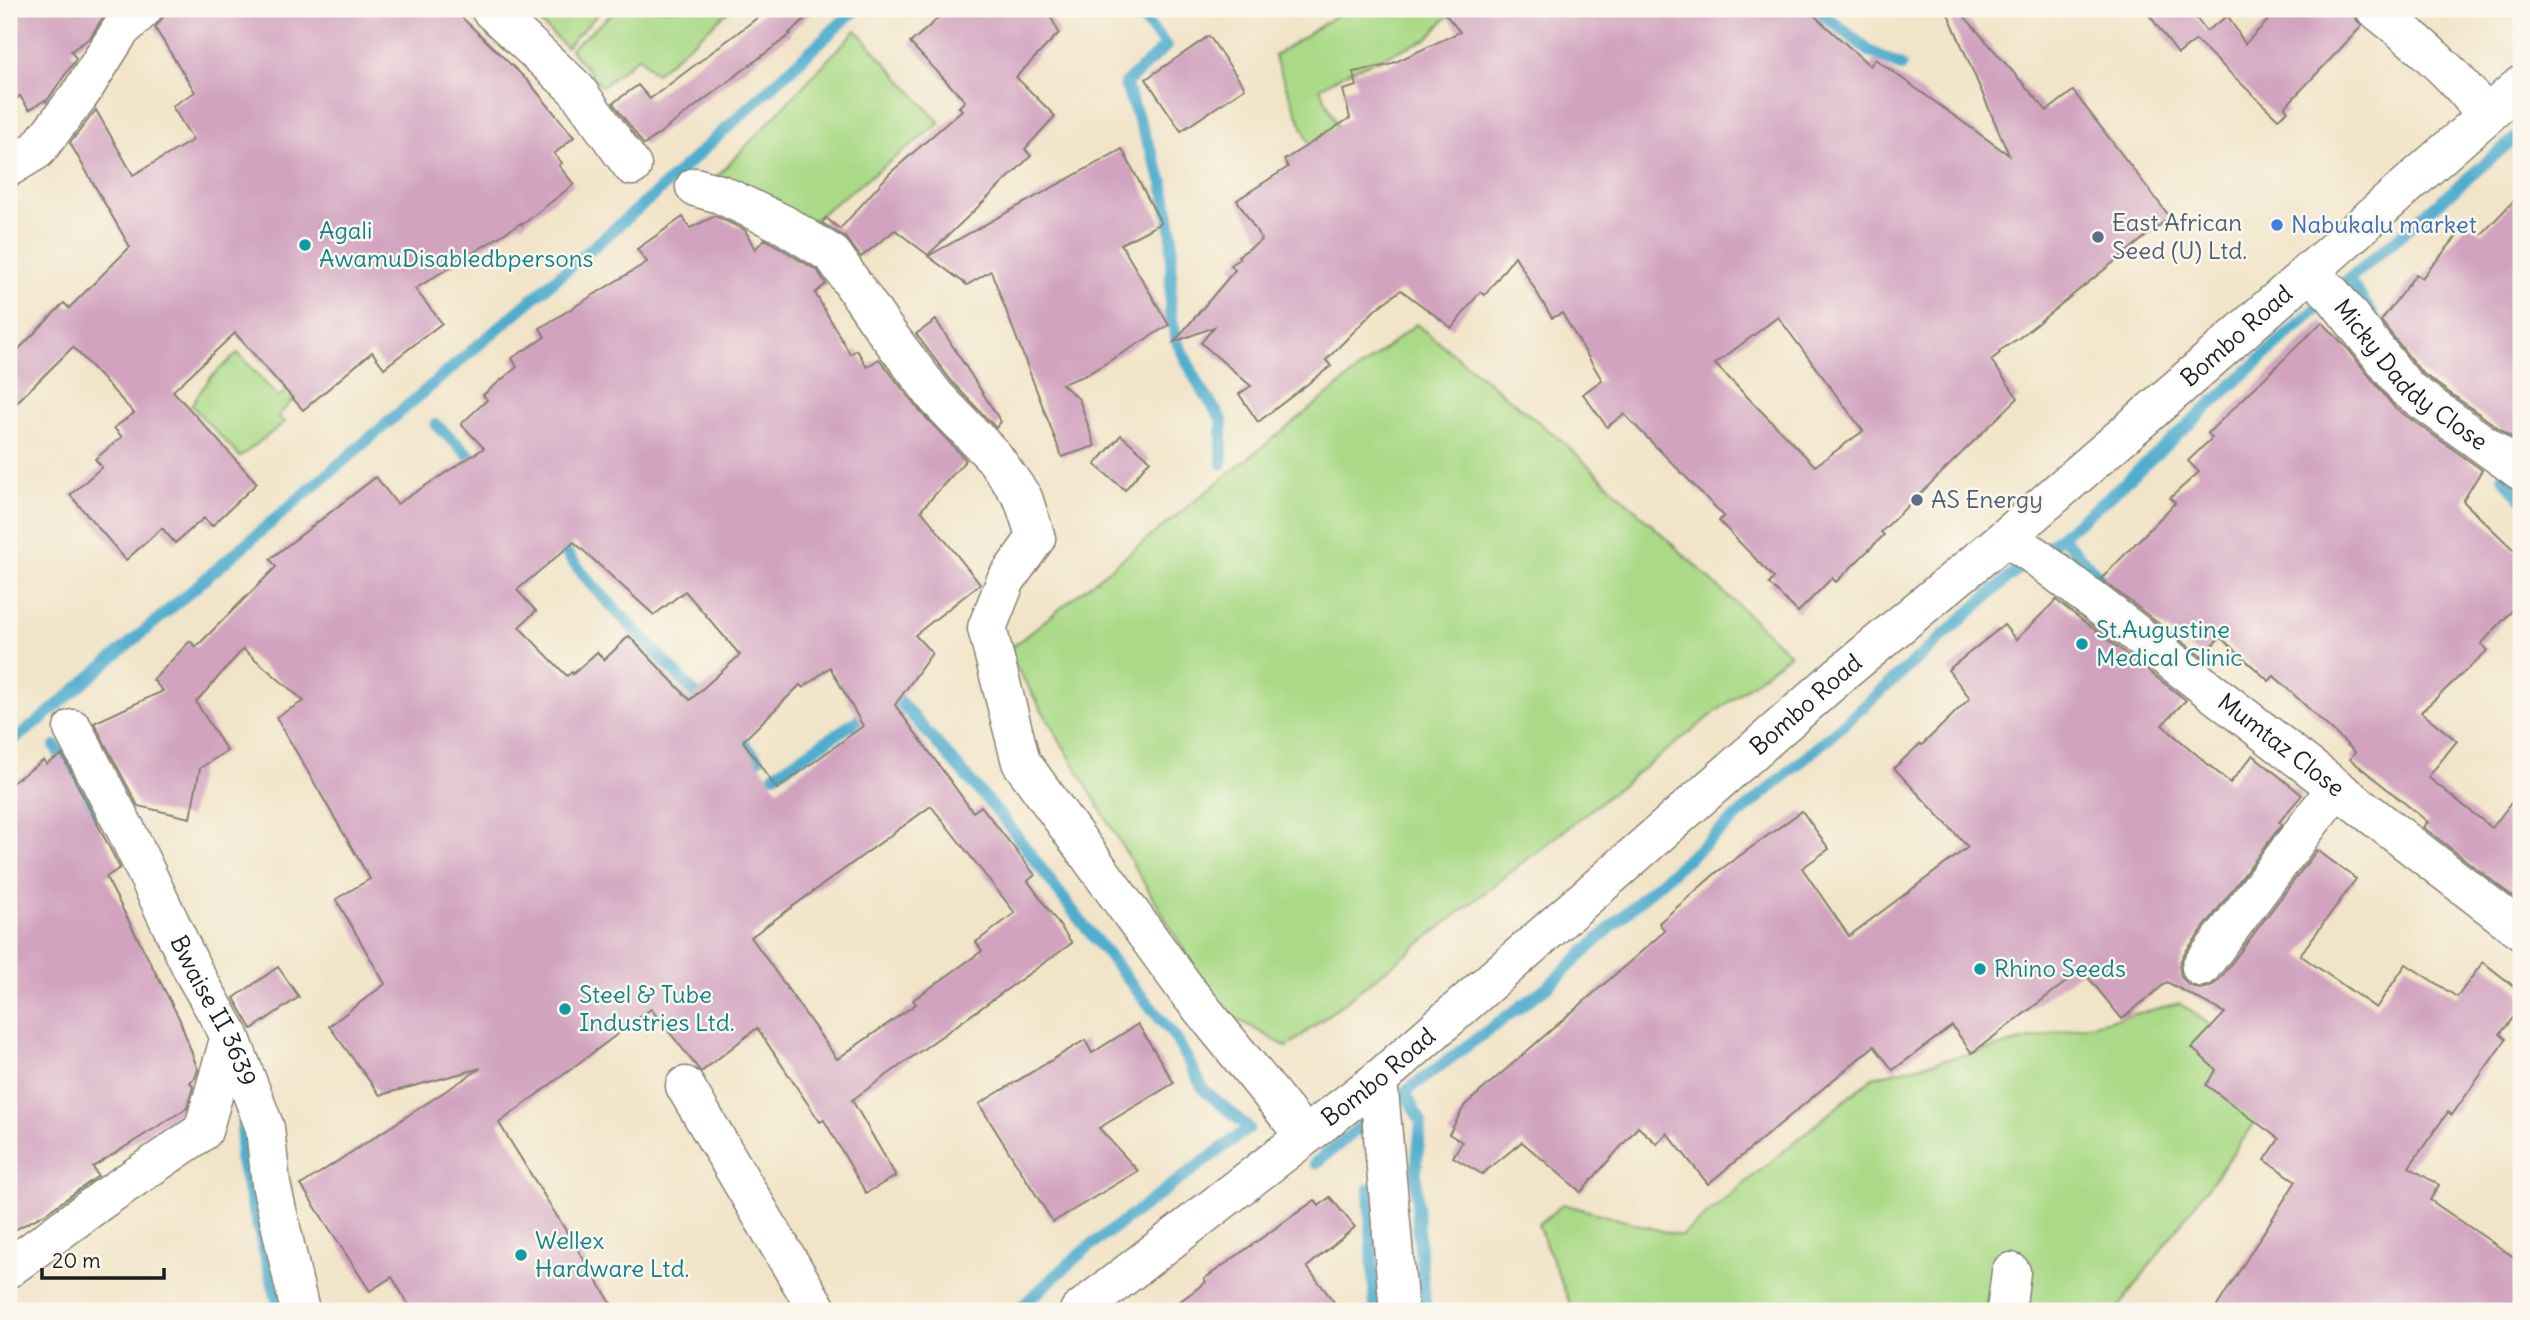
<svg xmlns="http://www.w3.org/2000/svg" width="2530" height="1320" font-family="Delius,sans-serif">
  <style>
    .green { fill: #aada87; stroke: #637b52; stroke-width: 2 }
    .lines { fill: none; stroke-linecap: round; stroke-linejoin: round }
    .stream { stroke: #4fadce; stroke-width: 12 }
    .building { fill: #d1a3bf; fill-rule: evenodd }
    .minor-casing { stroke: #868072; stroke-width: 41 }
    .major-casing { stroke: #868072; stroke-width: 41 }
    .minor { stroke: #fff; stroke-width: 38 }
    .major { stroke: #fff; stroke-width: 38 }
    .shop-dot { fill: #3f7fe0; stroke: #fbf7ec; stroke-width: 2.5 }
    .service-dot { fill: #5c6f8a; stroke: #fbf7ec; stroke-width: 2.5 }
    .culture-dot { fill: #0f9aa8; stroke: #fbf7ec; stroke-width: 2.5 }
    .labels { text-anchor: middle; stroke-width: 5; stroke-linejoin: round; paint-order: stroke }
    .service-label { font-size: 24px; fill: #4e5e75; stroke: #fbf7ec; text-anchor: start }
    .shop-label { font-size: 24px; fill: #366cbe; stroke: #fbf7ec; text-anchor: start }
    .culture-label { font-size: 24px; fill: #0d838f; stroke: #fbf7ec; text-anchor: start }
    .street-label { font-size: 24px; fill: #1c1c1c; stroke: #fbf7ec }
  </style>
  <rect width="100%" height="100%" fill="#fbf7ec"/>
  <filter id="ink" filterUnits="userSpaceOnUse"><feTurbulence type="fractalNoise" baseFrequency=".0143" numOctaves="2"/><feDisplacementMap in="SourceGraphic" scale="14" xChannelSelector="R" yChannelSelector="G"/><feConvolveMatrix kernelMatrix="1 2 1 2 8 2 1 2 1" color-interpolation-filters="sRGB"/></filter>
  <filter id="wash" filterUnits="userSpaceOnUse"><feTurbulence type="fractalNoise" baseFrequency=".00686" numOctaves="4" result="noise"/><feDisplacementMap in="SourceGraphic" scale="28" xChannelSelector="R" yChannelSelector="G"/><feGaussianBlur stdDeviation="1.57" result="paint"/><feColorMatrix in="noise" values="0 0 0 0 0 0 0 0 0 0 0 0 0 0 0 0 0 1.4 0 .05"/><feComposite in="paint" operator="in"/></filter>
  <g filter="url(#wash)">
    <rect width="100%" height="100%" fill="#f1e4c8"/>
    <!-- green -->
    <g class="green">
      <polygon points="526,9 603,9 566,47"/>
      <polygon points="618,9 725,9 728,12 655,74 639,56 602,87 570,49"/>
      <polygon points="1346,9 1454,9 1427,39 1350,71 1320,88 1346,144 1316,161 1274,56"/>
      <polygon points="856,30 940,123 800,230 708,186"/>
      <polygon points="1416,324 1562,441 1790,654 1287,1047 1218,1008 1007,651"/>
      <polygon points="238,353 278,397 288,390 297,396 278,416 285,422 240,457 191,405 210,378"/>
      <polygon points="2180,1003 2286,1081 2116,1311 1573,1311 1538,1225 1563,1204 1681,1236 1873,1077"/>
    </g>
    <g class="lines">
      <!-- stream -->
      <g class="stream">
        <polyline points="1135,9 1166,46 1125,84 1163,182 1172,235 1170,313 1178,344 1200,387 1222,420 1222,464"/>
        <polyline points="1817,9 1869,51 1901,66"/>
        <polyline points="2348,279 2372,313 2381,330"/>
        <polyline points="436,425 482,467"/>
        <polyline points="2503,477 2521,498"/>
        <polyline points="2065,532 2061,536 2120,600"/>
        <polyline points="554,538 593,586 707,706"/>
        <polyline points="739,739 758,759"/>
        <polyline points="9,743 40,720 654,195 856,9"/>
        <polyline points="55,746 97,814"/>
        <polyline points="774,775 895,696 1004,819 1082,923 1175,1037 1204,1090 1249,1128 1082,1252 1017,1311"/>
        <polyline points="1405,1092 1421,1122 1416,1171 1418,1230 1426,1311"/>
        <polyline points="244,1111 240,1158 280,1311"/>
        <polyline points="1315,1163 1405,1092 1548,986 1650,891 1827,739 2034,555 2054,542 2111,495 2350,278 2521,133"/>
        <polyline points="1369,1189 1375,1311"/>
      </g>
    </g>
    <g id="blocks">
      <!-- building -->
      <g class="building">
        <polygon points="9,9 112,9 102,19 90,38 71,51 76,59 46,102 45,100 29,110 20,96 9,103"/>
        <polygon points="164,9 453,9 529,82 574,137 554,154 562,163 559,166 574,184 522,225 521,223 415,289 442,323 384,368 372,352 303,410 235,333 173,391 257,483 212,526 204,518 175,543 162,528 126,560 70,495 102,467 95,459 122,437 114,428 134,413 73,347 9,410 9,359 64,303 69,308 130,247 70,143 96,110 133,175 193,140 172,106 195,92 155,28 164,16"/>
        <polygon points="769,9 816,9 789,33 791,34 644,145 613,103 638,85 650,99"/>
        <polygon points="949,9 1047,9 1059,33 1016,77 1055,116 1025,149 1031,156 928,255 895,230 861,257 845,237 822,223 826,218 840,229 890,173 962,110 959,107 965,101 910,43"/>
        <path d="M1441 9H1807L1870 66 1875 59 2009 155 1946 9H1958L2047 111 2073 91 2170 217 2019 338 1999 351 2000 353 1991 360 2018 398 1881 532 1884 535 1836 582 1832 578 1798 612 1769 584 1774 578 1719 521 1724 516 1624 414 1607 427 1583 394 1602 380 1562 313 1552 318 1515 256 1485 295 1480 292 1452 328 1401 290 1377 308 1326 360 1331 366 1258 422 1239 394 1251 386 1201 343 1214 327 1174 342 1235 270 1231 265 1240 259 1238 256 1262 240 1237 200 1288 167 1284 160 1350 118 1343 90 1357 86 1353 72 1389 65 1460 32ZM1778 317 1863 431 1815 466 1715 364Z"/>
        <polygon points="2145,9 2189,9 2206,31 2228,16 2245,44 2279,9 2354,9 2355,18 2362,26 2285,107 2288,111 2278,119 2196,40 2178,54"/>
        <polygon points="1209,36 1245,88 1181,131 1146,79"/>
        <polygon points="1122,149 1161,223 1121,244 1169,325 1086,375 1062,384 1079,399 1095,446 1062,457 991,271 967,285 928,256"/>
        <polygon points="2521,193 2521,444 2422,373 2381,321 2416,274 2422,278 2468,223 2482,234"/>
        <path d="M715 216 745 230 755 249 765 239 818 271 826 284 815 293 850 354 857 350 867 367 879 359 919 410 966 460 921 510 980 584 915 635 932 653 895 705 973 812 981 806 1035 875 1028 881 1072 943 852 1100 896 1176 866 1193 824 1120 820 1122 757 1028 701 1072 651 1009 499 1123 616 1311H412L392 1277 370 1291 301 1185 481 1068 380 1095 329 1026 385 984 336 899 370 879 276 717 304 701 243 649 196 702 227 751 200 768 190 818 138 806 94 723 163 691 153 680 190 641 196 647 276 567 270 559 376 477 397 504 484 448 461 424 487 400 483 395 517 367 512 358 545 337 540 328 647 262 637 249 683 217 690 228ZM574 542 654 615 685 591 740 655 690 700 629 636 604 660 597 652 573 674 572 672 567 676 519 627 536 611 517 590ZM830 667 863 726 777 789 743 741 800 685 803 688ZM931 806 1015 913 976 942 982 951 913 1000 916 1004 837 1059 751 937Z"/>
        <polygon points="936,320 1001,422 996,428 953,383 916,334"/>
        <polygon points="2322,322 2347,348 2394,407 2482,470 2463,501 2521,557 2521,601 2481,644 2488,650 2421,712 2457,741 2428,777 2492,828 2521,790 2521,903 2423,827 2428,822 2350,759 2355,752 2274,676 2269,681 2220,637 2202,657 2101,579 2175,503 2170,498 2199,472 2188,461 2212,438 2208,433"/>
        <polygon points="1121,435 1150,460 1125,490 1095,465"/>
        <polygon points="2056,600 2186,700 2162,725 2230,783 2253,755 2302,795 2279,822 2282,824 2184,954 2179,965 2181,976 2187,984 2199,989 2210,987 2218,981 2317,850 2356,879 2300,955 2376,1008 2406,964 2457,997 2483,962 2521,992 2521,1008 2500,1034 2506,1039 2452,1115 2448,1112 2409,1167 2439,1185 2430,1200 2521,1262 2521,1311 2214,1311 2296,1181 2265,1160 2279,1139 2206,1085 2216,1070 2192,1048 2225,1013 2167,982 2122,1019 2082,970 1972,1053 1952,1026 1893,1070 1874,1046 1708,1184 1667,1133 1657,1144 1638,1127 1581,1192 1522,1142 1482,1174 1453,1157 1462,1142 1449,1134 1465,1105 1665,931 1659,923 1717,872 1802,811 1829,849 1802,868 1849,936 1968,847 1894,768 1920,744 1922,745 1970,698 1948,670 2004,625 2016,640"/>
        <polygon points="62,755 120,868 106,877 179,1018 198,1070 195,1078 190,1082 193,1087 187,1108 93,1167 98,1176 45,1214 9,1233 9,785 44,760 46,764"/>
        <polygon points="278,967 299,997 252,1029 234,998"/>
        <polygon points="1138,1024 1174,1083 1099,1128 1138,1171 1053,1222 979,1104 1085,1040 1092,1053"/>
        <polygon points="1330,1197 1355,1227 1307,1267 1341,1311 1167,1311 1206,1282 1204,1279 1249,1247 1315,1200 1319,1206"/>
      </g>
    </g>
  </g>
  <g filter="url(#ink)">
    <use href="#blocks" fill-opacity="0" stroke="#868072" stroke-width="2"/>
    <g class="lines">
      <!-- minor casing -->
      <g class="minor-casing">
        <g id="minor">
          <polyline points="490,9 576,89 632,166"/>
          <path d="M2375 9C2415 40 2457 75 2486 116"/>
          <polyline points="9,167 37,150 81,93 120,31 143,9"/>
          <polyline points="695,187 720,194 783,224 833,255 884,329 936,397 994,457 1023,498 1036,538 1006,580 987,628 1021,762 1188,992 1304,1135"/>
          <path id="s1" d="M2308 271 2333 295 2407 389 2521 471"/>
          <path id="s2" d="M2006 537 2034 555 2521 930"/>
          <path id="s3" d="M73 729 126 830 194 973 230 1036 265 1128 271 1184 300 1311"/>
          <polyline points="2201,967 2336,788"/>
          <polyline points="1378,1080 1399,1311"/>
          <polyline points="685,1086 818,1311"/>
          <polyline points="9,1268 103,1199 203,1131 230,1036"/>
          <polyline points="2006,1311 2011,1272"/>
        </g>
      </g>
      <!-- major casing -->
      <g class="major-casing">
        <g id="major">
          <path id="s4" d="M1079 1311 1378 1080 1841 674 2006 537 2179 387 2521 85"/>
        </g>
      </g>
      <!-- minor -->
      <use href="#minor" class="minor"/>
      <!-- major -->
      <use href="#major" class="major"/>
    </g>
  </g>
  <!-- markers -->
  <circle class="shop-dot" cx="2277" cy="225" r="7"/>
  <g class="service-dot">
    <circle cx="2098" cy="237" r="7"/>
    <circle cx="1917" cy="500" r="7"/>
  </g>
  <g class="culture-dot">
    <circle cx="305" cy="245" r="7"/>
    <circle cx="2082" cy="644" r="7"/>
    <circle cx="1980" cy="969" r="7"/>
    <circle cx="565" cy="1009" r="7"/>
    <circle cx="521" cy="1255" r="7"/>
  </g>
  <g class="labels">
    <!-- service labels -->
    <g class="service-label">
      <text x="2112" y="231">East African<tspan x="2112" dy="28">Seed (U) Ltd.</tspan></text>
      <text x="1931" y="508">AS Energy</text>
    </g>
    <!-- shop labels -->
    <g class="shop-label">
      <text x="2291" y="233">Nabukalu market</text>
    </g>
    <!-- culture labels -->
    <g class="culture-label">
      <text x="319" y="239">Agali<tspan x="319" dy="28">AwamuDisabledbpersons</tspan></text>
      <text x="2096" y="638">St.Augustine<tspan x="2096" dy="28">Medical Clinic</tspan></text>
      <text x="1994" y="977">Rhino Seeds</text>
      <text x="579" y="1003">Steel &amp; Tube<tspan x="579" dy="28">Industries Ltd.</tspan></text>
      <text x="535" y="1249">Wellex<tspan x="535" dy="28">Hardware Ltd.</tspan></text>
    </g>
    <!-- street labels -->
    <g class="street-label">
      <text dy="8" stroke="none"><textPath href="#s4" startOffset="1514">Bombo Road</textPath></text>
      <text dy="8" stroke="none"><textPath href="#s1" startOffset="147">Micky Daddy Close</textPath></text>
      <text dy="8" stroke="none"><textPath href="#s4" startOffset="947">Bombo Road</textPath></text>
      <text dy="8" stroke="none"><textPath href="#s2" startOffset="345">Mumtaz Close</textPath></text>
      <text dy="8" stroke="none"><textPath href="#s3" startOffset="315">Bwaise II 3639</textPath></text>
      <text dy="8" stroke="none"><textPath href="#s4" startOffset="380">Bombo Road</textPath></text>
    </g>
  </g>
  <!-- margin -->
  <rect width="2530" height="1320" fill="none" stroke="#fbf7ec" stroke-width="35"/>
  <!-- scale -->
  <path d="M42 1268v10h122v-10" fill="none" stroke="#1c1c1c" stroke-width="3.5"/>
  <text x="52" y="1268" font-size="21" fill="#1c1c1c" stroke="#fbf7ec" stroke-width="5" paint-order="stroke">20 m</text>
</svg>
